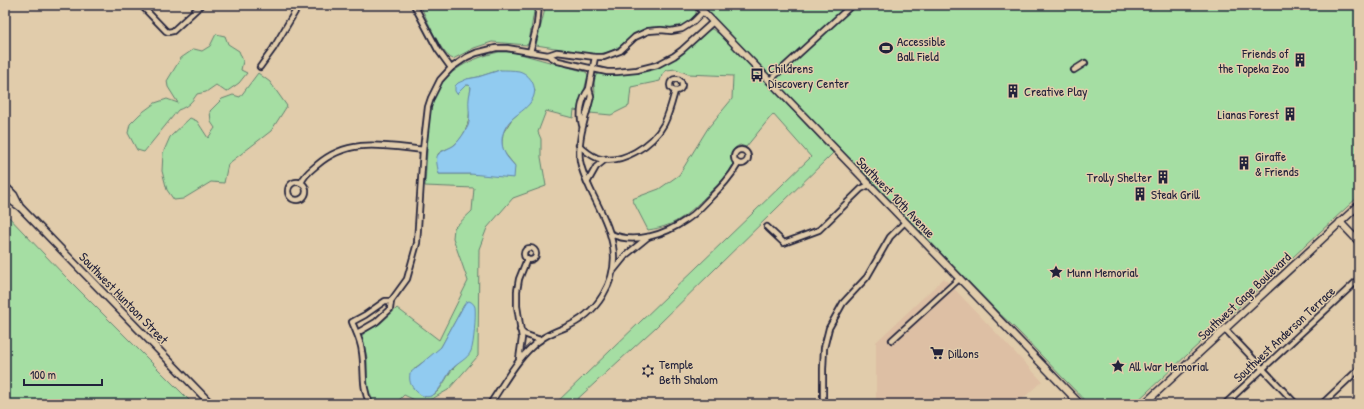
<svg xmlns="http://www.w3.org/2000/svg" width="1364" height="409" font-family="'Patrick Hand',sans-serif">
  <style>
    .built { fill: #ddbfa4 }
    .green { fill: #a5dea3; stroke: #64806f; fill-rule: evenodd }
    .water { fill: #91cbf0; stroke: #6587a8 }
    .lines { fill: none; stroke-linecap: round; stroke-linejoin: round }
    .street-casing { stroke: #22223b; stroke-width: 8 }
    .secondary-casing { stroke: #22223b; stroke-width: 9 }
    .street { stroke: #e1ccab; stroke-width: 4.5 }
    .secondary { stroke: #e1ccab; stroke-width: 6 }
    .labels { text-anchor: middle; stroke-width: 3; stroke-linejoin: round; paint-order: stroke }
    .poi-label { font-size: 13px; fill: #22223b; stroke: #e1ccab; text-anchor: start }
    .street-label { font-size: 13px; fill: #22223b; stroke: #e1ccab }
  </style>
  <rect width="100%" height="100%" fill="#e1ccab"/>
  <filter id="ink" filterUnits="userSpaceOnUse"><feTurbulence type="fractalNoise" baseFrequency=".025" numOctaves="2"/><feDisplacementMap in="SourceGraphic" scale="8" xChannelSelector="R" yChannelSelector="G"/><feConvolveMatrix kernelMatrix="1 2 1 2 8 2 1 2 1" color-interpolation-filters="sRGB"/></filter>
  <g filter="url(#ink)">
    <!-- built -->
    <polygon class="built" points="944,278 1042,381 1017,404 876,404 876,342"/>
    <!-- green -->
    <g class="green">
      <path d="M420 5H535L529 42 527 45 492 42 474 48 453 59C440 54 427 18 420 5Z"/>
      <path d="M546 5H690L696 11V15C693 18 689 23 685 25 673 31 660 24 648 28 625 36 621 54 593 54L536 45Z"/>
      <polygon points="701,5 1359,5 1359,196 1134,404 1088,404 1016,329 997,311 837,145 822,131"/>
      <path d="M708 29H712L722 36 833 153 656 327 572 404H555L811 157 773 114 746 147 740 145C725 152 737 159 731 168 726 177 718 185 710 192 690 212 678 226 648 230L632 199 659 189 679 175 708 128 732 99 733 76 688 74 676 69 666 70 662 75 660 81 631 87 629 106 611 115 590 113 595 92 594 82 596 75 599 74C627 76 655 73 678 56 689 49 699 38 708 29Z"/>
      <path d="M216 34 225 36 228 44 239 51 243 61 241 70 247 73 239 83 226 92 216 85 206 92 197 94C192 102 187 107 178 110L144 152 137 150 128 133 130 124 140 114 155 103 167 99 178 103 168 87 167 81 181 58 194 49 202 51 210 46Z"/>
      <path d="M499 52H513L586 72 588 75 579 111 574 110 573 118 546 111 538 132 541 139V157L546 186 513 198 487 228 479 249 478 356 448 390 423 404 404 395 395 404H374L367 386V358L362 336 364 333 381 323 397 308 439 340 468 281 453 238 454 228 472 211 474 188 425 186C426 168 427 151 428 134 429 122 429 108 434 97 445 70 472 58 499 52ZM500 70 531 81 535 91 530 103 512 119 503 133 502 142 503 151 515 166 470 174H439L438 154C443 149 450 149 454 145 474 128 468 108 471 86L469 85H466L467 79 478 77ZM464 305 470 352C465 359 457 363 452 370 443 381 439 400 422 396L415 368 434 354 441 347Z"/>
      <polygon points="258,73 270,82 287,106 271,131 228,164 224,183 211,182 183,199 174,200 167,190 162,171 163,153 170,137 190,118 197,121 208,138 215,128 211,122 210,111 222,99 233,95 240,97"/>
      <polygon points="5,213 64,275 193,404 5,404"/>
    </g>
    <!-- water -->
    <g class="water">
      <path d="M500 70C506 70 513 70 519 71 530 74 538 87 533 98 529 107 520 112 513 118 504 126 499 139 504 151 506 157 511 161 515 166L514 178 470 174H439C434 152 436 155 453 146 458 143 465 132 468 126 471 118 468 108 469 99 469 95 471 91 471 87L469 85H466L457 94 455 91V86L458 83 467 79 478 77Z"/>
      <path d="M469 301C472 302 474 304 475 307 476 315 474 344 471 351 468 359 457 363 451 370 442 383 433 409 415 390 410 385 409 380 410 373L441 347 464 305 466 302Z"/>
    </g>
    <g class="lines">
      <!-- street casing -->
      <g class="street-casing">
        <g id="street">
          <polyline points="141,5 166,31 168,32 173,31 201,5"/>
          <polyline points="414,5 438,50 451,68"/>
          <polyline points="530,52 537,25 539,5"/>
          <polyline points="548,55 557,52 595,57 604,57 620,51 635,37 648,31 661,30 671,31 682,29 693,22 703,12"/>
          <polyline points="260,67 273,49 299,5"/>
          <polyline points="1074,70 1085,63"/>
          <circle cx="676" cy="85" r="6"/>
          <polyline points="769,81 852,5"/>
          <path d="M582 125C579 114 581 99 589 89"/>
          <path d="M579 145C584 150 590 155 597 158 621 166 653 145 664 124 669 114 672 102 675 91"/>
          <circle cx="741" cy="157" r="7"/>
          <circle cx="297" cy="191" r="9"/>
          <path d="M301 183C304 175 311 170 317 165 349 137 385 146 423 150"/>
          <polyline points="587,183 596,167 606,159"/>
          <polyline points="767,227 784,243 819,230 861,189 869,185"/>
          <path d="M611 234C635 245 666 234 686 220 696 214 703 205 711 197 722 186 730 178 738 164"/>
          <circle cx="530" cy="254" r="6"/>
          <polyline points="613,271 626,255 648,237"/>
          <polyline points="1225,329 1296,404"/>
          <polyline points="520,330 524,334 540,340"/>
          <polyline points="357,333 376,322 390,309 391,301 407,279 417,243 423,150 428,107 431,98 440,80 451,68 467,57 476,53 496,48 507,48 548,55 558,61 607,72 617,72 637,70 657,65 674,56 682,50 713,22"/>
          <polyline points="892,340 959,279"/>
          <polyline points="519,359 522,338 517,306 517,291 519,279 527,259"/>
          <path d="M370 404C361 387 365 370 362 352 361 341 356 332 352 322L365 315 385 301H391"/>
          <path d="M490 404C505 382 518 356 540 340 548 334 556 331 564 328 581 321 594 310 603 295 625 259 610 229 593 195 588 184 582 173 580 161 577 138 586 118 591 96L589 89 595 57"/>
          <polyline points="823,404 823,369 824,348 829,328 843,303 867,277 890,237 905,222"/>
          <polyline points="1225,404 1359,279"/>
          <polyline points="1322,404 1359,369"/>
        </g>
      </g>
      <!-- secondary casing -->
      <g class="secondary-casing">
        <g id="secondary">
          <polyline points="697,5 1080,404"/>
          <polyline points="5,186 14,195 19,205"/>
          <polyline points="5,196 20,207 211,404"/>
          <polyline points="1340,222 1359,242"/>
          <polyline points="1144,404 1359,205"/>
        </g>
      </g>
      <!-- street -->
      <use href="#street" class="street"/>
      <!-- secondary -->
      <use href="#secondary" class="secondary"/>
    </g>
  </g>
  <!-- icons -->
  <defs>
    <g id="stadium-bare" transform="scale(1.08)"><path d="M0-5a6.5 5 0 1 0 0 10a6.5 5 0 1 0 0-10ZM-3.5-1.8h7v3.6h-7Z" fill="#22223b" stroke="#e1ccab" stroke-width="2.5" paint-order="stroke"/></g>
    <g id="building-bare" transform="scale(1.08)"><path d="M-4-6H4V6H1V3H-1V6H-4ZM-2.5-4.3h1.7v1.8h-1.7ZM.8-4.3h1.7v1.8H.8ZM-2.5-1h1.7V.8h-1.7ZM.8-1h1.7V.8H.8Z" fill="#22223b" stroke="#e1ccab" stroke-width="2.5" paint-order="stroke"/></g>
    <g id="bus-bare" transform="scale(1.08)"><path d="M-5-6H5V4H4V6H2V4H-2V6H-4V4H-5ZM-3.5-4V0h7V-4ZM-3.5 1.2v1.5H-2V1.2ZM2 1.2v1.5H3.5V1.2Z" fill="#22223b" stroke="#e1ccab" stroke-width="2.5" paint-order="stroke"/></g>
    <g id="sight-bare" transform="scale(1.08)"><path d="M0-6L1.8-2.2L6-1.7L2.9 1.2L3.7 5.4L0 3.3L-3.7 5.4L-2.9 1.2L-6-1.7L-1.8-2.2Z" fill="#22223b" stroke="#e1ccab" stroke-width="2.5" paint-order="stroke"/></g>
    <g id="supermarket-bare" transform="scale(1.08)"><path d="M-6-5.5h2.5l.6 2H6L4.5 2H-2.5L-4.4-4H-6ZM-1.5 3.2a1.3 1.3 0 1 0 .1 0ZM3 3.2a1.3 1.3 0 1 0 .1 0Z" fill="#22223b" stroke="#e1ccab" stroke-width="2.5" paint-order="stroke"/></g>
    <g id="synagogue-bare" transform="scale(1.08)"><path d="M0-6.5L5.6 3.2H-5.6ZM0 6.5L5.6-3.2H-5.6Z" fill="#22223b" stroke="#e1ccab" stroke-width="2.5" paint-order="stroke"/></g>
  </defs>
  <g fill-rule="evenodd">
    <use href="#stadium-bare" x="886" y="48"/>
    <use href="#building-bare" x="1300" y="60"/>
    <use href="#bus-bare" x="757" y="75"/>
    <use href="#building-bare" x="1013" y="91"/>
    <use href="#building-bare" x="1290" y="114"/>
    <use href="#building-bare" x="1244" y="163"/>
    <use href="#building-bare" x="1163" y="177"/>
    <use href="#building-bare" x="1140" y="194"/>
    <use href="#sight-bare" x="1056" y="272"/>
    <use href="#supermarket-bare" x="937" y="353"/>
    <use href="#sight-bare" x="1118" y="366"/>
    <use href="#synagogue-bare" x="648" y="371"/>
  </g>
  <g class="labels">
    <!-- poi labels -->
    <g class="poi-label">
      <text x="897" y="46">Accessible<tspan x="897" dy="15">Ball Field</tspan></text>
      <text x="1289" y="58" text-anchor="end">Friends of<tspan x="1289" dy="15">the Topeka Zoo</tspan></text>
      <text x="768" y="73">Childrens<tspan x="768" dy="15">Discovery Center</tspan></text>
      <text x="1024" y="96">Creative Play</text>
      <text x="1279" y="119" text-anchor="end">Lianas Forest</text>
      <text x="1255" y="161">Giraffe<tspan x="1255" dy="15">&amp; Friends</tspan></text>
      <text x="1152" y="182" text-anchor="end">Trolly Shelter</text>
      <text x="1151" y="199">Steak Grill</text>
      <text x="1067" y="277">Munn Memorial</text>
      <text x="948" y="358">Dillons</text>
      <text x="659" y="369">Temple<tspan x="659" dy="15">Beth Shalom</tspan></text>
      <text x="1129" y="371">All War Memorial</text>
    </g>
    <!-- street labels -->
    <g class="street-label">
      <text transform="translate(896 197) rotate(46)" y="5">Southwest 10th Avenue</text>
      <text transform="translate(1244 296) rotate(-43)" y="5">Southwest Gage Boulevard</text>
      <text transform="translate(124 298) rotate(46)" y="5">Southwest Huntoon Street</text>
      <text transform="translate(1284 334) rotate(-43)" y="5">Southwest Anderson Terrace</text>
    </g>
  </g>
  <!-- margin -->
  <rect width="1364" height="409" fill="none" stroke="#e1ccab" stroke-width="20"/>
  <rect x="10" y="10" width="1344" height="389" fill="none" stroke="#22223b" stroke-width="1.5" filter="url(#ink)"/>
  <!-- scale -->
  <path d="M24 379v6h78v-6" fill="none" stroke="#22223b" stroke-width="2"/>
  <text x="30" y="379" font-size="12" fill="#22223b" stroke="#e1ccab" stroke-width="3" paint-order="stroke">100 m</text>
</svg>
